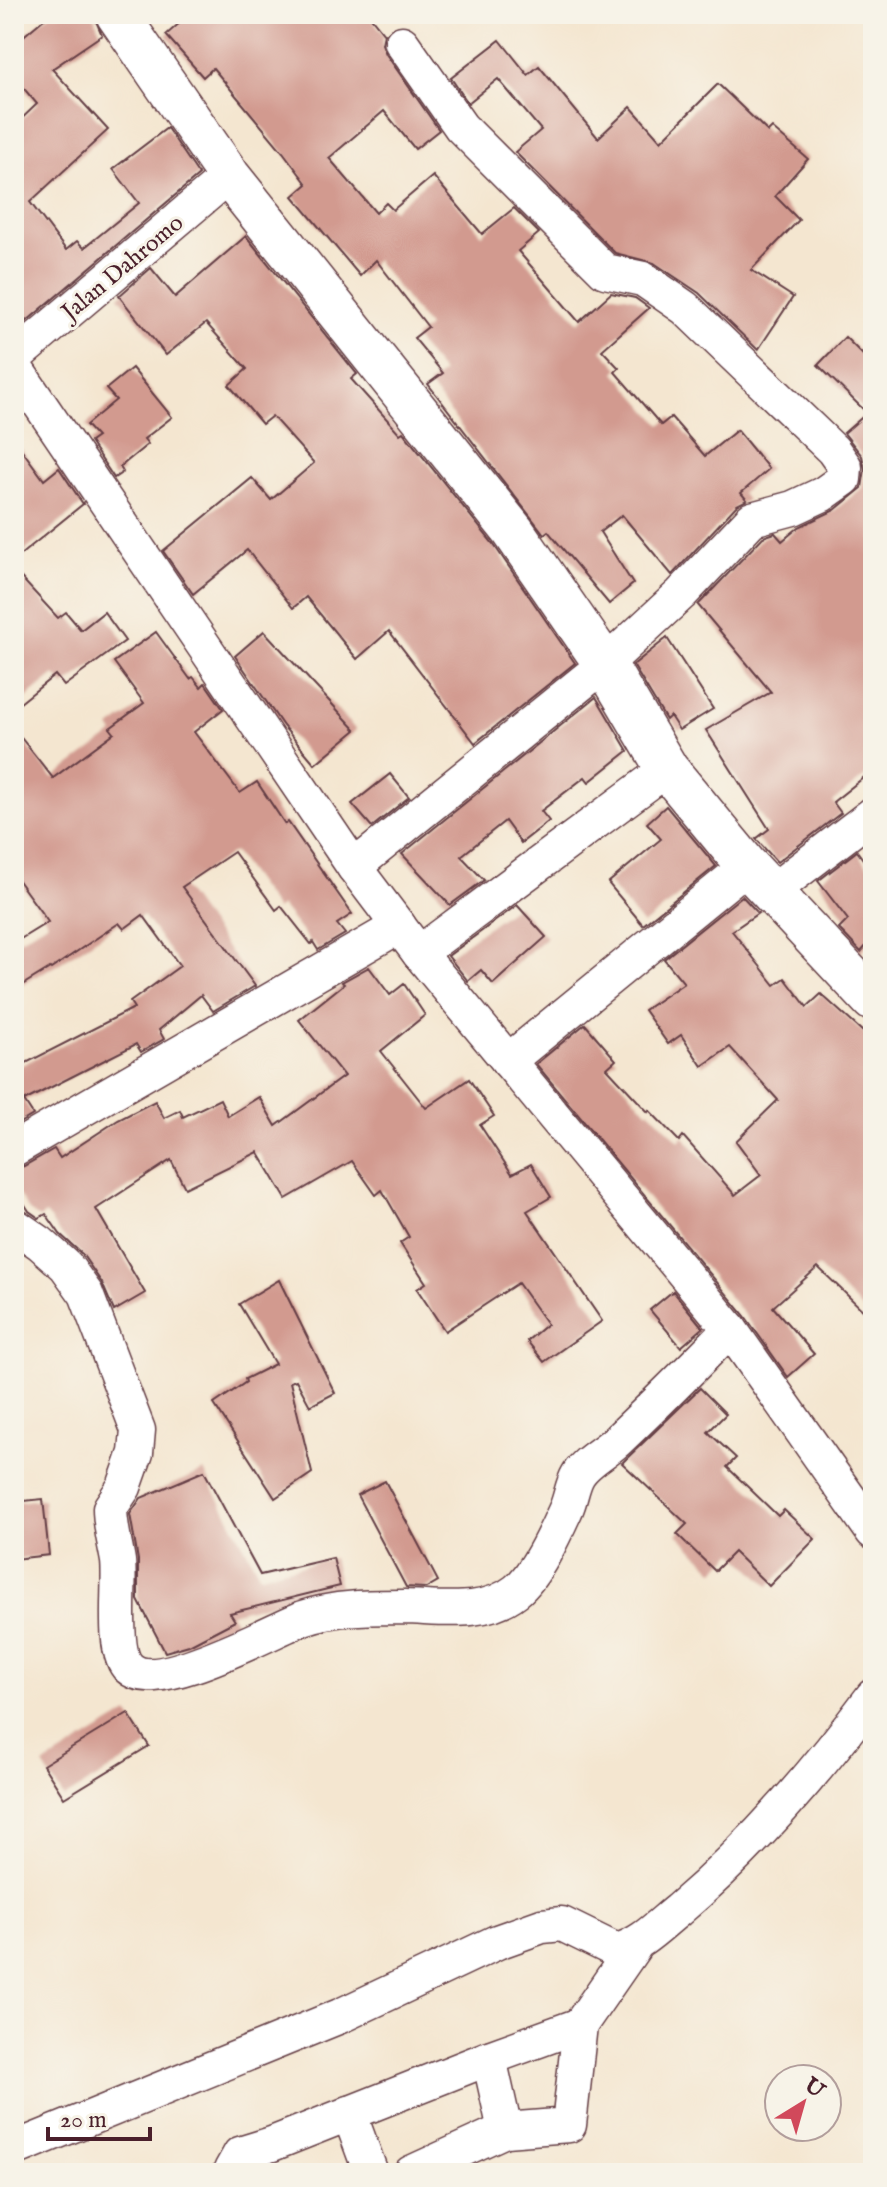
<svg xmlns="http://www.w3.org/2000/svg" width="887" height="2187" font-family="'IM FELL English',serif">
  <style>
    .building { fill: #d29a8f }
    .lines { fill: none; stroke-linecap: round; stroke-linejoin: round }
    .minor-casing { stroke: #643d44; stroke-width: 37 }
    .tertiary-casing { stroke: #643d44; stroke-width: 45 }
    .minor { stroke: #fff; stroke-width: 34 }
    .tertiary { stroke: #fff; stroke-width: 42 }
    .labels { text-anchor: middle; stroke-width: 6; stroke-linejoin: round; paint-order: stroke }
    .street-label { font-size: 24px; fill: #4a1f2b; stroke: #f7f3e8 }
  </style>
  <rect width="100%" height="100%" fill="#f7f3e8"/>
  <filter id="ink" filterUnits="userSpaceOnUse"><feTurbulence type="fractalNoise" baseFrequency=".0125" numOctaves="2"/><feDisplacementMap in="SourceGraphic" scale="16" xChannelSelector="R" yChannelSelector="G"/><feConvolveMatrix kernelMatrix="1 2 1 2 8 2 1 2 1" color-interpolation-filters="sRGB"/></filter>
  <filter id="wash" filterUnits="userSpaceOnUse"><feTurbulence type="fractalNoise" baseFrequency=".006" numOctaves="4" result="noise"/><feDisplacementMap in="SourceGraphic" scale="32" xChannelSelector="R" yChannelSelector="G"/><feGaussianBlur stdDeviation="1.8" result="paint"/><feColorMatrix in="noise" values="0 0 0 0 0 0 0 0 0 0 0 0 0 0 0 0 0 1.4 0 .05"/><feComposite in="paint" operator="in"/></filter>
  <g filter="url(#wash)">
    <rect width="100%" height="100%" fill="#f4e6d0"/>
    <g id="blocks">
      <!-- building -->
      <g class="building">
        <polygon points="50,14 93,14 102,35 52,69 108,130 30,202 66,250 77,241 84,248 139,203 113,169 167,128 199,175 14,332 14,126 37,104 14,77 14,44"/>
        <polygon points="190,14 368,14 384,34 382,44 386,54 439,130 415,149 384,111 329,158 376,213 386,203 393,210 433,176 482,234 514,208 539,233 518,251 579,322 611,293 635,298 649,308 602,350 619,368 615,372 661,425 671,417 705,456 737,430 769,469 741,493 747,500 737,505 672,575 622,515 600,532 633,584 609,604 548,531 544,534 428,384 443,373 414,338 428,327 376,260 360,276 293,196 307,184 283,152 213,68 203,77 166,35"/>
        <polygon points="500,40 528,75 539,66 598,138 631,107 661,141 718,84 768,132 772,128 808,159 775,196 799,220 751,270 793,297 758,350 699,293 654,263 615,253 515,152 541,130 498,79 468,103 451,78"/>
        <polygon points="246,236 357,374 351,379 400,434 403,432 494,545 575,663 475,743 389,631 357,659 306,597 293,608 247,550 193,594 163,551 252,478 271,500 314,463 272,416 262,424 229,385 247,369 206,323 166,355 119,296 151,268 175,297"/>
        <polygon points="845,337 873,365 873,770 833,802 841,813 777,862 756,839 769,829 706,730 771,692 698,605 763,537 775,533 782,541 799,527 835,510 862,488 865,469 862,456 844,433 867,413 818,365"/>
        <polygon points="132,368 172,417 144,439 148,444 120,467 123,472 114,478 90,442 97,437 86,425 116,400 106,389"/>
        <polygon points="14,439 44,480 59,468 83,504 14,560"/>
        <polygon points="14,570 58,618 66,612 81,630 104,612 125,641 64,686 55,675 14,708"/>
        <polygon points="264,631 356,730 315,764 283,726 235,656"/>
        <polygon points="156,632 190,679 193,677 201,687 205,683 223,709 194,732 240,793 257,782 285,824 288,822 352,914 337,924 345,934 318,950 313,942 311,944 281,906 276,910 234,852 182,887 255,986 213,1011 201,995 159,1030 164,1039 141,1052 136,1044 24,1101 33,1115 14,1126 14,1069 134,1008 130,1002 180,966 143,915 124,929 119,923 51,969 50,968 14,990 14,943 48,922 14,875 14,729 53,778 114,733 110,728 144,703 114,662"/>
        <polygon points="667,638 713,709 679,730 670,716 666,720 633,665"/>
        <polygon points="596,697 628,751 589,782 585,777 541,811 549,821 521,843 505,821 461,856 484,880 450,905 402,854"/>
        <polygon points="390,774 409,797 372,827 352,804"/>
        <polygon points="666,806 716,866 643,925 608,883 661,839 647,823"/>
        <polygon points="857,851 873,873 873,954 867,945 861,952 839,929 848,920 818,881"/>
        <polygon points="742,896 758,913 732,931 775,985 785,978 807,1007 821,994 873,1041 873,1320 818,1267 773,1307 814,1354 788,1377 745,1316 536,1064 585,1024 616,1060 607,1068 648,1112 649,1110 679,1141 683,1136 735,1195 761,1175 736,1141 778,1100 730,1047 702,1066 681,1035 668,1044 644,1010 684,983 664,959"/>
        <polygon points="517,905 546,937 493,984 481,970 468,981 448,956"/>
        <polygon points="369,967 390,995 404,984 425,1015 381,1051 426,1108 469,1079 494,1116 480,1125 512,1174 531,1164 551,1197 527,1211 602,1321 544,1362 527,1341 547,1324 518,1283 445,1331 417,1289 426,1283 400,1243 409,1237 382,1190 376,1195 352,1161 286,1199 258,1152 185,1188 171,1160 96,1209 145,1293 114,1311 102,1283 82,1254 60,1234 46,1214 39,1218 29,1211 14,1188 14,1169 24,1166 54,1149 60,1158 118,1120 155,1101 164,1118 180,1110 183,1117 220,1099 228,1116 259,1097 276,1126 344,1076 299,1020 344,984 342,982"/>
        <polygon points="279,1280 335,1393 310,1406 296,1380 290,1382 312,1473 275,1498 214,1404 246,1382 245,1379 275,1364 239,1304"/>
        <polygon points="673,1291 703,1328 681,1347 650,1310"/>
        <polygon points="700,1388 726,1414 708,1432 736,1458 727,1467 778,1516 784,1510 815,1539 769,1586 734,1552 715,1571 677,1534 687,1524 622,1463"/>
        <polygon points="204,1471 260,1575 333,1558 340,1586 230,1613 235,1621 189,1645 165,1652 138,1600 138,1560 130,1514 141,1498"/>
        <polygon points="385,1481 438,1581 426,1588 406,1587 357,1495"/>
        <polygon points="43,1499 49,1555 14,1559 14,1502"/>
        <polygon points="128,1713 149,1746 64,1798 43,1765"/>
      </g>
    </g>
  </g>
  <g filter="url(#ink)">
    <use href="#blocks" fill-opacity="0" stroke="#643d44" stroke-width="2"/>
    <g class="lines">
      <!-- minor casing -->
      <g class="minor-casing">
        <g id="minor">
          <polyline points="14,358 229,176"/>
          <polyline points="14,366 354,867 419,953 730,1329 873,1532"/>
          <polyline points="354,867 605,664 681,594 752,519 793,508 823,494 844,479 845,467 833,450 685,308 643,279 605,271 461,127 402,43"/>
          <polyline points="771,892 873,814"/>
          <polyline points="419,953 667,769"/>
          <polyline points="508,1061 747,866"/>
          <polyline points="14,1149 399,926"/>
          <path d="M14 1225 40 1243 66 1266 86 1294 138 1430 136 1453 124 1487 110 1508C110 1526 115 1543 118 1561 121 1586 111 1651 129 1668 157 1694 270 1631 303 1618 334 1607 372 1607 405 1607 442 1608 484 1616 516 1591 536 1575 555 1533 566 1509 571 1498 572 1485 578 1475 586 1461 607 1451 619 1439 657 1403 694 1366 730 1329"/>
          <polyline points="349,2113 371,2173"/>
          <polyline points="505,2130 489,2058 580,2025"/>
          <path d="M14 2149 340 2016 497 1942 542 1926 562 1924 617 1951C642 1944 658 1926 678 1910 752 1847 815 1774 873 1696"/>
          <polyline points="232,2173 231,2170 240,2154 272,2144 489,2058"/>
          <polyline points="411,2173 505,2130 569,2125 580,2025 634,1947"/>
        </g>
      </g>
      <!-- tertiary casing -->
      <g class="tertiary-casing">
        <polyline id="tertiary" points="117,14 229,176 513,531 605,664 667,769 747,866 873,1000"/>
      </g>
      <!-- minor -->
      <use href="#minor" class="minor"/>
      <!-- tertiary -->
      <use href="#tertiary" class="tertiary"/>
    </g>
  </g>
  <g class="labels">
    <!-- street labels -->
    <g class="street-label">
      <text transform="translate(122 267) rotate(-40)" y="8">Jalan Dahromo</text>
    </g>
  </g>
  <!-- margin -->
  <rect width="887" height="2187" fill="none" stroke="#f7f3e8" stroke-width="48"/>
  <!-- north arrow -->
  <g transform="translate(803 2103) rotate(37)"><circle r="38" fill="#f7f3e8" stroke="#b29e9c" stroke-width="2"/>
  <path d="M0-6L14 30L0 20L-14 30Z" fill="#d1495b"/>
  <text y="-12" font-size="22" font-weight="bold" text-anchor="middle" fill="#4a1f2b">U</text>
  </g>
  <!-- scale -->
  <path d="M48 2127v12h102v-12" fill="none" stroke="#4a1f2b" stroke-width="4"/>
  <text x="60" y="2127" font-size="24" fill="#4a1f2b" stroke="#f7f3e8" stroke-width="6" paint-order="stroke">20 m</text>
</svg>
